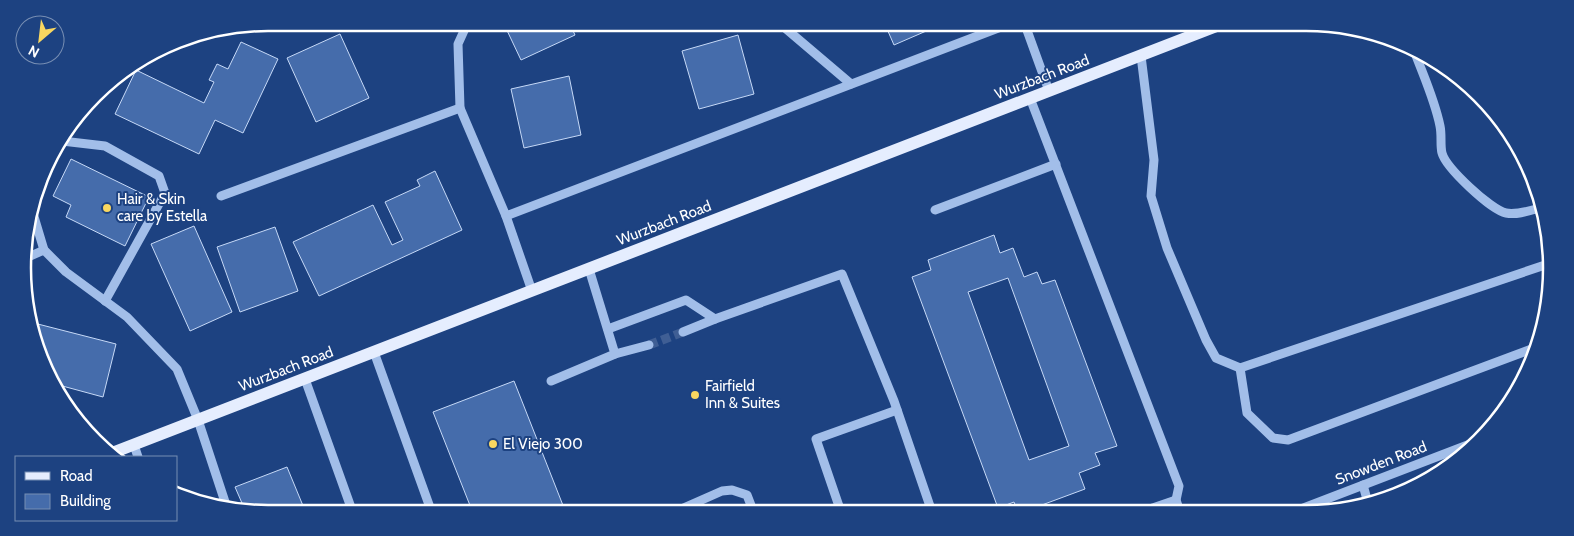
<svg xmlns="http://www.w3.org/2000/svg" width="1574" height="536" font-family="Cabin,sans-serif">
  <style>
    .building { fill: #456cab; stroke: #c6d9f7; fill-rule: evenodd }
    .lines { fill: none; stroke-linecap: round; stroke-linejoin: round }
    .minor-tunnel { stroke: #3f5e94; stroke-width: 9; stroke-dasharray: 9 4.5; stroke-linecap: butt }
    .minor { stroke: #a2bee9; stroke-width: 9 }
    .major { stroke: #e5edfe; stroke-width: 12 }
    .poi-dot { fill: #f9d760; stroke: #1d4281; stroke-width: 2 }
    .labels { text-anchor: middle; stroke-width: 4; stroke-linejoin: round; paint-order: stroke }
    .street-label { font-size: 15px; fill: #fff; stroke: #1d4281 }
    .poi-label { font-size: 15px; fill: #fff; stroke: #1d4281; text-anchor: start }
    .rim { fill: none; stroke: #fff; stroke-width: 2.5 }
  </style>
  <rect width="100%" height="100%" fill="#1d4281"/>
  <!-- building -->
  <g class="building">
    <polygon points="503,22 569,22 575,35 521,60"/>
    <polygon points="628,22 646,22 641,30"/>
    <polygon points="884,22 947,22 894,45"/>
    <polygon points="340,34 369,98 316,122 287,58"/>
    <polygon points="738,35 754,94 699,109 682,51"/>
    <polygon points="241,42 278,59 243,133 215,120 199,154 115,114 136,70 204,103 214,82 209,80 217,64 228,69"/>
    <polygon points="569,76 581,135 524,148 511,89"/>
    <polygon points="71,159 149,197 125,246 66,217 71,205 53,196"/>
    <polygon points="435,171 462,230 319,296 293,242 373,205 392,245 403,240 385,202 420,186 417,180"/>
    <polygon points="194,226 232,312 190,331 151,244"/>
    <polygon points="275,227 298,291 240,312 217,247"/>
    <path d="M994 235 1000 253 1013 248 1024 277 1037 272 1042 284 1055 280 1117 446 1095 453 1100 465 1079 473 1085 489 1023 512H1018L1014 502 998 508 912 277 931 270 928 260ZM1008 278 1069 446 1029 460 968 292Z"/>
    <polygon points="30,322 116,344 103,397 55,384 31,331"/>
    <polygon points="514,381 566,513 473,513 433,412"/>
    <polygon points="287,467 306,513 268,514 245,510 235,487"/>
  </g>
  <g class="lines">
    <!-- minor-tunnel -->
    <polyline class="minor-tunnel" points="649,345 683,332"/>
    <!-- minor -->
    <g class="minor">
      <polyline points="778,22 851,84"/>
      <polyline points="1024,22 1049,91"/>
      <path d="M1415 53C1424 77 1435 101 1440 126 1442 135 1440 145 1442 153 1446 168 1491 210 1506 213 1517 215 1529 211 1540 208"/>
      <polyline points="1141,56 1154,160 1151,196 1167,248 1206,340 1216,358 1240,368 1548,264"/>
      <polyline points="1030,98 1179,486 1176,500 1180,512"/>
      <polyline points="460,108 458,44 468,22"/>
      <polyline points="62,141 105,146 159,176 165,193 105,301"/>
      <polyline points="221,196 460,108 506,216 1014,22"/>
      <polyline points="32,210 44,250"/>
      <polyline points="935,210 1056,164"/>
      <polyline points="506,216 532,291"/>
      <polyline points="26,258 44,250 66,272 127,317 177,369 198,420 227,508"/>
      <polyline points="608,329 686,300 715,319 842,274 894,401 932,512"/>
      <polyline points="683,332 715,319"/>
      <polyline points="374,352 432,513"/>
      <polyline points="615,354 649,345"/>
      <polyline points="1240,368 1247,413 1273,438 1288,440 1537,347"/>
      <polyline points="305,379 353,513"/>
      <polyline points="551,381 615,354 589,269"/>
      <polyline points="134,445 138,457"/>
      <polyline points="1363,485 1368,503"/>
      <polyline points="841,512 816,439 897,410"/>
      <polyline points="1141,512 1176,500"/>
      <polyline points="1293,512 1478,441"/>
      <polyline points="672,513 722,491 732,490 747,495 754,513"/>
    </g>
    <!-- major -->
    <polyline class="major" points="112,453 1227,22"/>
  </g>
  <!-- markers -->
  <g class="poi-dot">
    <circle cx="107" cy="208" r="5"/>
    <circle cx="695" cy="395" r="5"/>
    <circle cx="493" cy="444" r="5"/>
  </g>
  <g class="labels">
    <!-- street labels -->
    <g class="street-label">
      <text transform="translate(1042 77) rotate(-21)" y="5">Wurzbach Road</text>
      <text transform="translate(664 223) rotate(-21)" y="5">Wurzbach Road</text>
      <text transform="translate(286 369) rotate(-21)" y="5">Wurzbach Road</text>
      <text transform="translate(1381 463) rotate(-21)" y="5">Snowden Road</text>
    </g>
    <!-- poi labels -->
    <g class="poi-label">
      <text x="117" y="204">Hair &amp; Skin<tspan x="117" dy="17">care by Estella</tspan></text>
      <text x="705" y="391">Fairfield<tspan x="705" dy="17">Inn &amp; Suites</tspan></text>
      <text x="503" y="449">El Viejo 300</text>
    </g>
  </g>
  <!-- crop -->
  <path d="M0 0H1574V536H0ZM268 31H1306A237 237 0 0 1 1543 268V268A237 237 0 0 1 1306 505H268A237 237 0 0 1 31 268V268A237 237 0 0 1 268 31Z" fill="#1d4281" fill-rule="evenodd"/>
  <path class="rim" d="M268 31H1306A237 237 0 0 1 1543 268V268A237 237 0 0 1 1306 505H268A237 237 0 0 1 31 268V268A237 237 0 0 1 268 31Z"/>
  <!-- legend -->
  <rect x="15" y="456" width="162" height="65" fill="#1d4281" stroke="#778eb3"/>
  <rect x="25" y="472" width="25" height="8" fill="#e5edfe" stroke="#778eb3"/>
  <text x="60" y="481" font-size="15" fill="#ffffff">Road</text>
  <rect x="25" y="494" width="25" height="15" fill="#456cab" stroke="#778eb3"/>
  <text x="60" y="506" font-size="15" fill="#ffffff">Building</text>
  <!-- north arrow -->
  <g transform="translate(40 40) rotate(208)"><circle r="24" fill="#1d4281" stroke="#778eb3"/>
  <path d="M0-4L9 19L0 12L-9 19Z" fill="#f9d760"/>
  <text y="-8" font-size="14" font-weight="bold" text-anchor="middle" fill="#ffffff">N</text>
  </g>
</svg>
